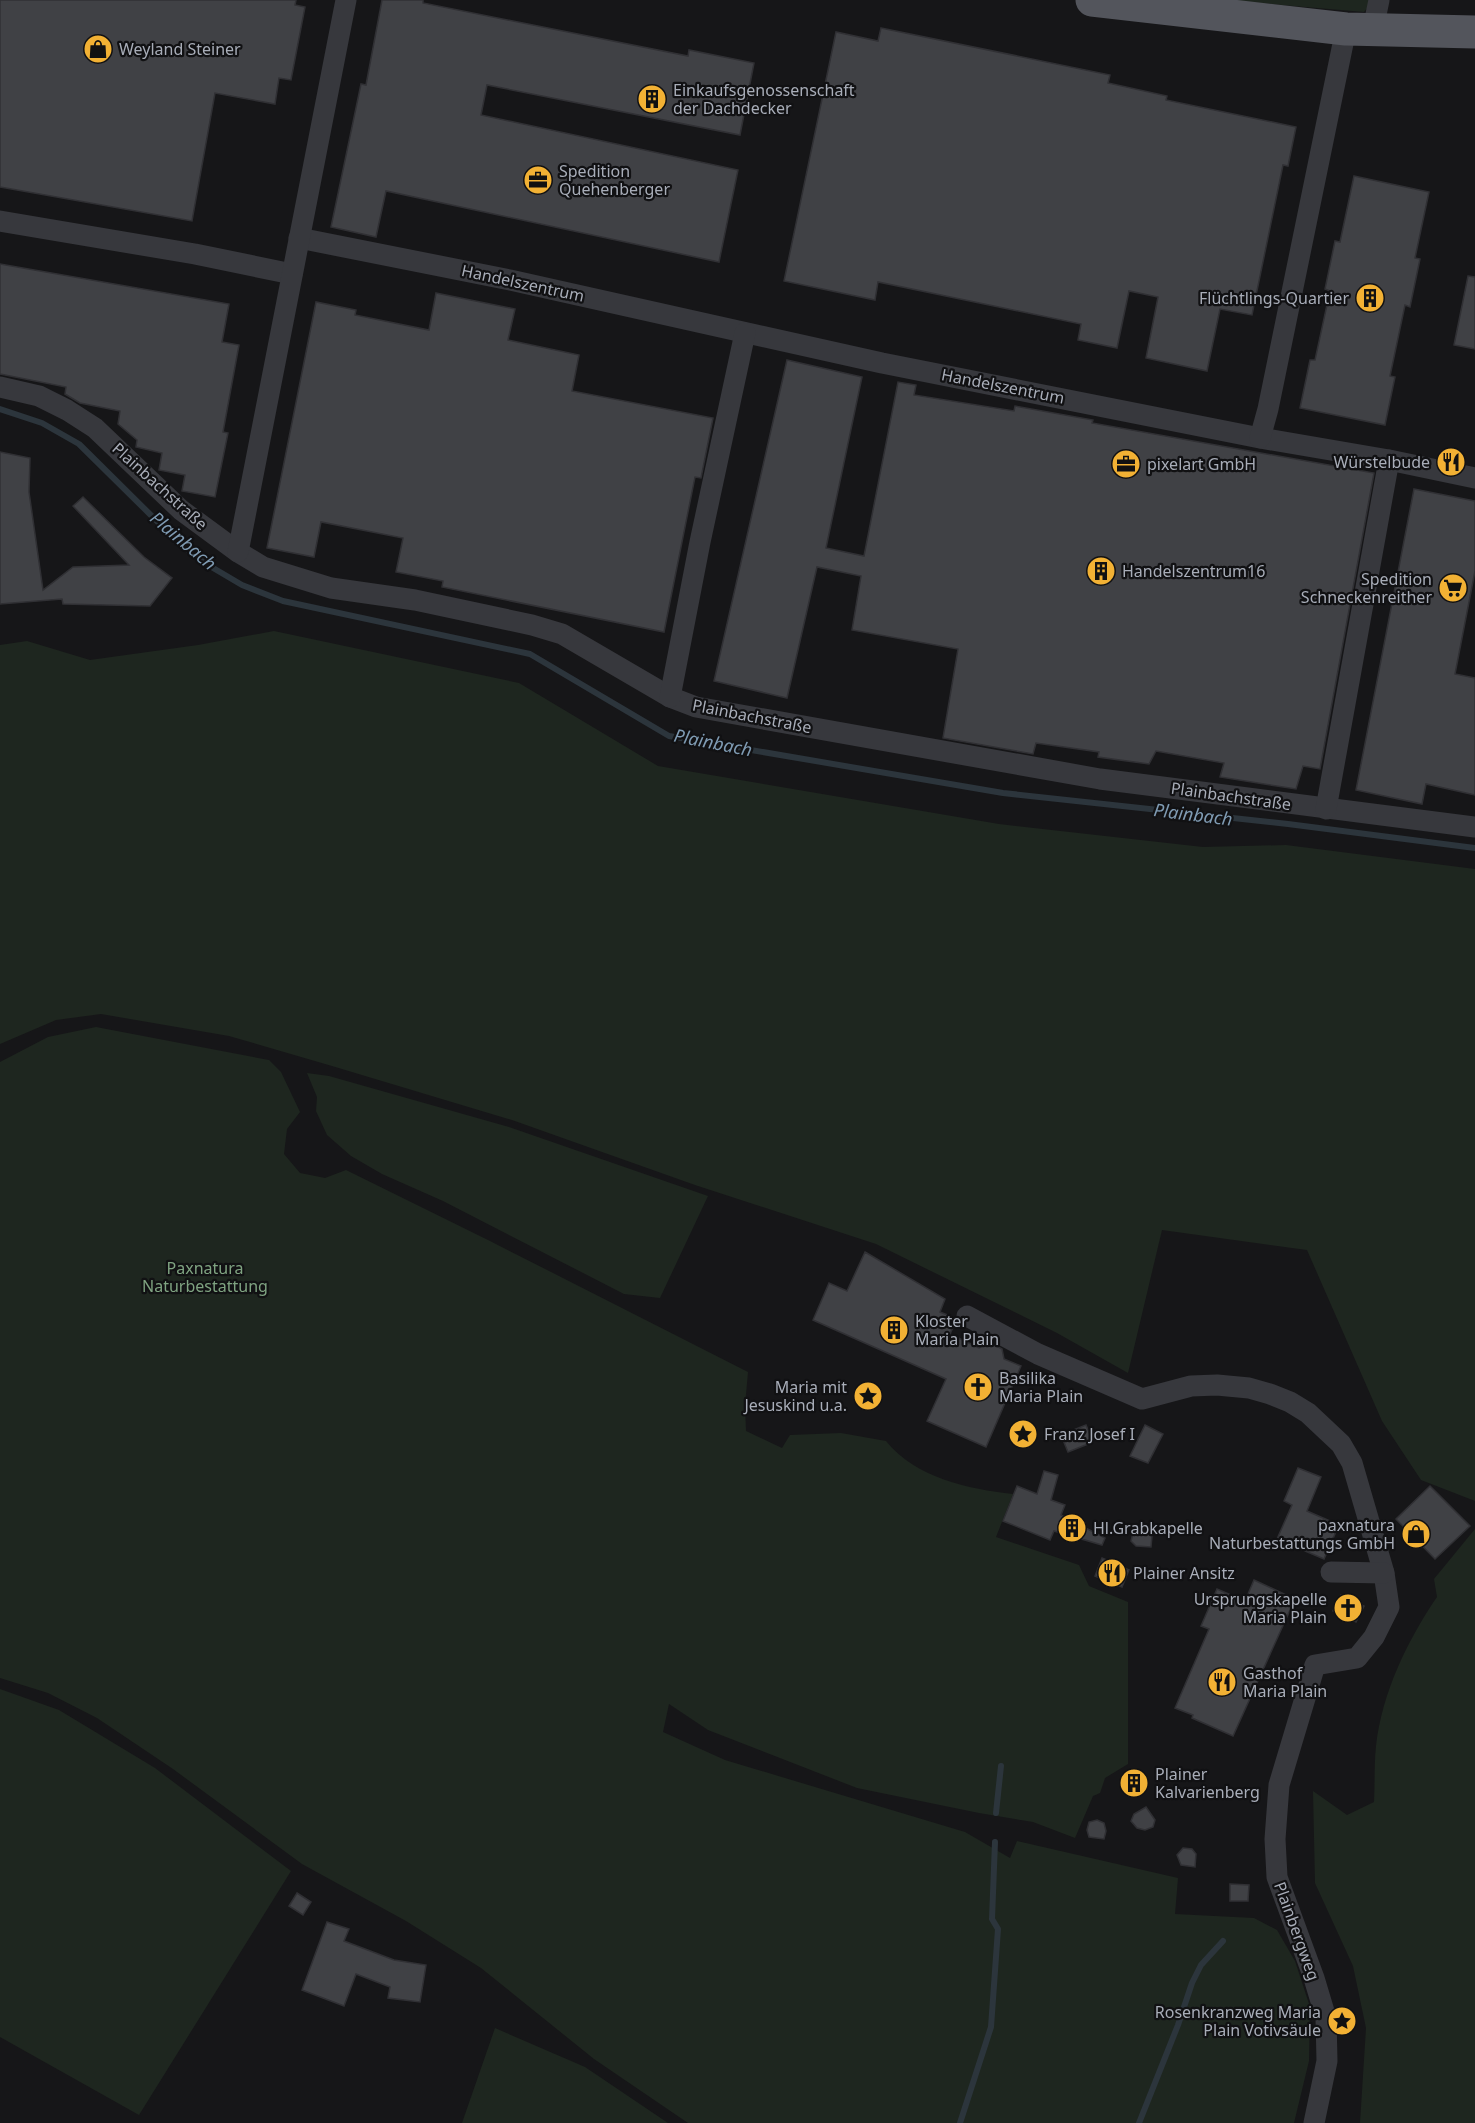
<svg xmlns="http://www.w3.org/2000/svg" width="1475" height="2123" font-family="'Noto Sans',sans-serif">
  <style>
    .green { fill: #1e261f }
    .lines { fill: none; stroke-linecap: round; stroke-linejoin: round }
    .stream { stroke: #2c353c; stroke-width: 6 }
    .building { fill: #404145; stroke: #303034; stroke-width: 1.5 }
    .street { stroke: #37383d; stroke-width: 21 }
    .primary { stroke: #53555c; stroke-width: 33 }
    .labels { text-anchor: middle; stroke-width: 4.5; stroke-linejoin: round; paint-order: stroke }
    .poi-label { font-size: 16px; fill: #a8adb8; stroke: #111113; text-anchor: start }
    .street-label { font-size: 16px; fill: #a8adb8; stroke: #111113 }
    .park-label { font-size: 16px; fill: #7fa381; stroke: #111113 }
    .water-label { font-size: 18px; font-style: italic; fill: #7f9bb3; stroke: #111113 }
  </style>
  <rect width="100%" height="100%" fill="#161618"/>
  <!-- green -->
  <g class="green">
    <polygon points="1225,0 1373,0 1372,3 1364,12"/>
    <polygon points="274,631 519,683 658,766 999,824 1203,847 1286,845 1475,869 1475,1501 1421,1480 1382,1421 1307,1250 1162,1230 1128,1373 1057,1333 876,1244 695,1185 512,1120 332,1066 229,1036 101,1014 56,1020 0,1044 0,645 27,641 90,660 198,645"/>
    <path d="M96 1027 269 1060 281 1072 300 1112 287 1129 284 1154 300 1173 325 1178 346 1170 490 1241 748 1372 745 1405 746 1431 782 1448 790 1435 841 1433 886 1441C916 1478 968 1489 1013 1494L996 1537 1079 1565 1089 1586 1128 1602V1764L1105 1778 1100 1793 1093 1796 1075 1838 1033 1822 979 1813 857 1788 708 1730 669 1704 663 1732 725 1760 965 1832 1010 1858 1017 1841 1178 1878 1175 1914 1254 1918 1277 1930 1295 1961 1310 2007 1309 2061 1294 2123H688L594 2059 481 1968 406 1921 302 1864 173 1769 97 1718 48 1693 0 1678V1062L48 1037Z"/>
    <polygon points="307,1073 329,1076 509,1127 708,1196 660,1298 624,1294 443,1201 382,1174 351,1156 327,1135 316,1111 317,1097"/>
    <path d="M1475 1529V2123H1360L1366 2028 1353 1966 1315 1883 1313 1791 1347 1815 1374 1802C1375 1784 1374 1765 1376 1746 1382 1693 1407 1641 1437 1597L1434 1579Z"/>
    <polygon points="0,1689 59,1710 155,1768 291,1871 139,2115 0,2037"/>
    <polygon points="495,2028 585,2067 668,2123 462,2123"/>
  </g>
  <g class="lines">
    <!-- stream -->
    <g class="stream">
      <polyline points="0,409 42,423 79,444 176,540 203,562 242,585 283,601 530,654 669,736 1003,793 1288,824 1475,848"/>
      <polyline points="996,1813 1001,1766"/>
      <polyline points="960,2123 991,2027 998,1929 992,1919 995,1842"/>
      <polyline points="1139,2123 1178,2025 1192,1983 1201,1965 1223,1941"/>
    </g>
  </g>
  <!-- building -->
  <g class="building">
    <polygon points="0,0 296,0 295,5 305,7 291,80 279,78 275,104 215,93 192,221 0,187"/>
    <polygon points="382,0 423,0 423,3 688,56 689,50 754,63 740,135 487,85 481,115 738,170 719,262 386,191 376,237 331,227 361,84 366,85"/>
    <polygon points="881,28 1110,75 1108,83 1167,96 1166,100 1296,127 1288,166 1283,165 1252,315 1220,309 1207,371 1146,358 1158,297 1129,291 1117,348 1078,340 1081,324 878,282 875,300 784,281 836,32 878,41"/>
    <polygon points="1354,176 1429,192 1415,258 1420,259 1410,307 1405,305 1390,376 1395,377 1385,425 1300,408 1310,360 1315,360 1330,291 1325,289 1335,241 1340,242"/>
    <polygon points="0,264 229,304 222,342 239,345 223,432 228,433 215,497 182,491 185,475 159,470 162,453 136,447 137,440 118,424 120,411 80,403 65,394 66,387 0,374"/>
    <polygon points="1468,276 1475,277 1475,349 1454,345"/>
    <polygon points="436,293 515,309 508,340 579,355 572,391 713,418 701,478 695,477 664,632 442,587 443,581 396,572 403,538 321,522 314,557 267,548 316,302 356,310 355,315 429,330"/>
    <polygon points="787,360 862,377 826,548 864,556 898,382 916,385 914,395 1014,411 1015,406 1093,420 1092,423 1374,473 1320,769 1303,766 1296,789 1220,777 1224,763 1156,751 1149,764 1098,757 1099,752 1036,743 1033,754 943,738 958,649 852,630 861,576 817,567 787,698 714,681"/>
    <polygon points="0,452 30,458 29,492 43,590 73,567 129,565 73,506 83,497 144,557 172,578 150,606 63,604 62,599 0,604"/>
    <polygon points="1414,489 1475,501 1475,571 1455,674 1475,678 1475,795 1426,784 1422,804 1356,790"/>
    <polygon points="865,1252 945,1299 940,1312 955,1318 956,1321 950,1334 979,1348 991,1343 1002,1349 1004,1359 1021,1366 986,1447 927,1421 946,1379 813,1320 829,1283 847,1291"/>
    <polygon points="1086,1425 1093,1442 1068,1452 1061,1435"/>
    <polygon points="1145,1425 1163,1434 1148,1463 1130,1456"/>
    <polygon points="1298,1468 1321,1477 1307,1511 1339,1525 1324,1559 1277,1539 1292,1505 1284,1501"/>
    <polygon points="1044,1471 1058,1475 1051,1500 1065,1505 1061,1515 1105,1538 1102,1545 1054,1531 1050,1540 1003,1521 1017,1486 1037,1494"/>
    <polygon points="1430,1486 1470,1526 1435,1559 1396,1519"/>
    <polygon points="1139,1530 1147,1531 1152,1536 1151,1547 1136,1546 1131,1541 1133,1533"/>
    <polygon points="1102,1558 1129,1570 1122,1587 1095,1576"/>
    <polygon points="1254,1580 1295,1599 1233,1736 1192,1718 1193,1715 1175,1708 1209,1629 1201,1626 1217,1589 1245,1601"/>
    <polygon points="1341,1595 1364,1606 1356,1622 1333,1611"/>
    <polygon points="1146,1807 1155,1820 1153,1827 1145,1830 1137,1828 1131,1821 1134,1814"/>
    <polygon points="1097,1820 1104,1823 1106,1831 1104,1839 1089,1837 1087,1830 1089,1822"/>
    <polygon points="1183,1848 1192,1849 1196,1854 1195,1867 1181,1865 1177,1855"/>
    <polygon points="1230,1884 1249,1885 1248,1901 1230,1901"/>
    <polygon points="297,1893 311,1902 303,1915 289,1906"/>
    <polygon points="327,1922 349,1929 344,1941 394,1960 426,1965 420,2002 388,1998 390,1987 356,1974 344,2006 302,1990"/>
  </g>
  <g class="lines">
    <!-- street -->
    <g class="street">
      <polyline points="1373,29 1379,0"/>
      <polyline points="0,221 195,254 292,274"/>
      <polyline points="299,238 510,280 882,363 1260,438 1389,460 1475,478"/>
      <polyline points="0,387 39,396 67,410 95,428 181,510 238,552 263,567 331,588 415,600 532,625 562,634 670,697 696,707 1100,779 1475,827"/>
      <polyline points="1260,438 1268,409 1346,29"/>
      <polyline points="238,552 346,0"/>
      <polyline points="670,697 700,542 745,333"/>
      <polyline points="1326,809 1389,460"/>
      <polyline points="967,1316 1038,1354 1142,1399 1191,1386 1217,1385 1249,1388 1270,1394 1290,1402 1308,1413 1341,1444 1352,1463 1384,1573 1389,1607 1374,1637 1357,1658 1315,1665 1279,1785 1275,1839 1277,1877 1314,1978 1326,2018 1327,2061 1314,2123"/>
      <polyline points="1331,1572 1384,1573"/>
    </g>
    <!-- primary -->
    <polyline class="primary" points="1092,0 1346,29 1475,32"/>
  </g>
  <!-- icons -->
  <defs>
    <g id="shop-disc" transform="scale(1.5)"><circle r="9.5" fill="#f2b134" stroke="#111113"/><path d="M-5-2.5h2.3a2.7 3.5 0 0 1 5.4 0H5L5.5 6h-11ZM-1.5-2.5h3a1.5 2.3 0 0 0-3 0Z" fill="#111"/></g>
    <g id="building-disc" transform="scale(1.5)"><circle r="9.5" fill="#f2b134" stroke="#111113"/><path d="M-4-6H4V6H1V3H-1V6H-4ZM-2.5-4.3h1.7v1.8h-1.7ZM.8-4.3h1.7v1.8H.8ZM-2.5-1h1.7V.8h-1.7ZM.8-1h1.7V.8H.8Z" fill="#111"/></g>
    <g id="office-disc" transform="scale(1.5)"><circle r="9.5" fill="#f2b134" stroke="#111113"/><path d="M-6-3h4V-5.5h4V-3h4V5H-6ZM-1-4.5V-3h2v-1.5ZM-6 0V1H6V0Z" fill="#111"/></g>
    <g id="restaurant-disc" transform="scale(1.5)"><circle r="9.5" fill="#f2b134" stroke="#111113"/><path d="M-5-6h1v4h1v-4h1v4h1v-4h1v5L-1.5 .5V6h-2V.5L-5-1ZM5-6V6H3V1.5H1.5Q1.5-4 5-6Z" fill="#111"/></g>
    <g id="supermarket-disc" transform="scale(1.5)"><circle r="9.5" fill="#f2b134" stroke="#111113"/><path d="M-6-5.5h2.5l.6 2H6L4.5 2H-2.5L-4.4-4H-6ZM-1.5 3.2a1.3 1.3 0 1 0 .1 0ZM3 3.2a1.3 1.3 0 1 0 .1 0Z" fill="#111"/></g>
    <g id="church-disc" transform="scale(1.5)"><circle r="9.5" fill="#f2b134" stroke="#111113"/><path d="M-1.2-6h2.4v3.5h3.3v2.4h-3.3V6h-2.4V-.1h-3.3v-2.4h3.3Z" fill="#111"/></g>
    <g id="sight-disc" transform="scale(1.5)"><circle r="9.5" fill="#f2b134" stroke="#111113"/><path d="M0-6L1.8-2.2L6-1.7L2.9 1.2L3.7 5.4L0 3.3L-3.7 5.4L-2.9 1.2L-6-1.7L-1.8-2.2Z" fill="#111"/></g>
  </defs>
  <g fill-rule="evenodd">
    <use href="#shop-disc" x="98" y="49"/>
    <use href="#building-disc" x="652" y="99"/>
    <use href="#office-disc" x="538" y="180"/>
    <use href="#building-disc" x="1370" y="298"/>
    <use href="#restaurant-disc" x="1451" y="462"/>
    <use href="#office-disc" x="1126" y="464"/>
    <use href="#building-disc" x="1101" y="571"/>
    <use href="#supermarket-disc" x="1453" y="588"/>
    <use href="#building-disc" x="894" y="1330"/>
    <use href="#church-disc" x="978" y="1387"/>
    <use href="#sight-disc" x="868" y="1396"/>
    <use href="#sight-disc" x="1023" y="1434"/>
    <use href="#building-disc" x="1072" y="1528"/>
    <use href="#shop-disc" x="1416" y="1534"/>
    <use href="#restaurant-disc" x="1112" y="1573"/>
    <use href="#church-disc" x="1348" y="1608"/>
    <use href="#restaurant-disc" x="1222" y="1682"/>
    <use href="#building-disc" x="1134" y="1783"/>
    <use href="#sight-disc" x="1342" y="2021"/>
  </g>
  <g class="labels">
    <!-- poi labels -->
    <g class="poi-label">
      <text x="119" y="55">Weyland Steiner</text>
      <text x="673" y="96">Einkaufsgenossenschaft<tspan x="673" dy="18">der Dachdecker</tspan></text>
      <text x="559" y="177">Spedition<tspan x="559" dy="18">Quehenberger</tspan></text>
      <text x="1349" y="304" text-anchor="end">Flüchtlings-Quartier</text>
      <text x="1430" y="468" text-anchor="end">Würstelbude</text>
      <text x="1147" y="470">pixelart GmbH</text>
      <text x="1122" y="577">Handelszentrum16</text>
      <text x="1432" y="585" text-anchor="end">Spedition<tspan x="1432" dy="18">Schneckenreither</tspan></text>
      <text x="915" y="1327">Kloster<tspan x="915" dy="18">Maria Plain</tspan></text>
      <text x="999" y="1384">Basilika<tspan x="999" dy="18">Maria Plain</tspan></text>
      <text x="847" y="1393" text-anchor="end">Maria mit<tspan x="847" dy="18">Jesuskind u.a.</tspan></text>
      <text x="1044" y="1440">Franz Josef I</text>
      <text x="1395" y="1531" text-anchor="end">paxnatura<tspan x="1395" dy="18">Naturbestattungs GmbH</tspan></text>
      <text x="1093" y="1534">Hl.Grabkapelle</text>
      <text x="1133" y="1579">Plainer Ansitz</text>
      <text x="1327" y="1605" text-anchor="end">Ursprungskapelle<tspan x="1327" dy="18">Maria Plain</tspan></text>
      <text x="1243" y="1679">Gasthof<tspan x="1243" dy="18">Maria Plain</tspan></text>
      <text x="1155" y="1780">Plainer<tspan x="1155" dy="18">Kalvarienberg</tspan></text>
      <text x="1321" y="2018" text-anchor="end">Rosenkranzweg Maria<tspan x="1321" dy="18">Plain Votivsäule</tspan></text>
    </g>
    <!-- street labels -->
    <g class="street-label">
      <text transform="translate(523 283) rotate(12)" y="6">Handelszentrum</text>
      <text transform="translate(1003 386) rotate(11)" y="6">Handelszentrum</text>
      <text transform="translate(160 486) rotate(42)" y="6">Plainbachstraße</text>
      <text transform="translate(752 716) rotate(11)" y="6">Plainbachstraße</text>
      <text transform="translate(1231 796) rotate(8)" y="6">Plainbachstraße</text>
      <text transform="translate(1297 1931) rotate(70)" y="6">Plainbergweg</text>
    </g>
    <!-- park labels -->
    <g class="park-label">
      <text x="205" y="1274">Paxnatura<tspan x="205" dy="18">Naturbestattung</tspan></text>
    </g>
    <!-- water labels -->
    <g class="water-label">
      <text transform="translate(183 541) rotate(40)" y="6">Plainbach</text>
      <text transform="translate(713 743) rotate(11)" y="6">Plainbach</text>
      <text transform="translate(1193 815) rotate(7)" y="6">Plainbach</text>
    </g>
  </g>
</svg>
